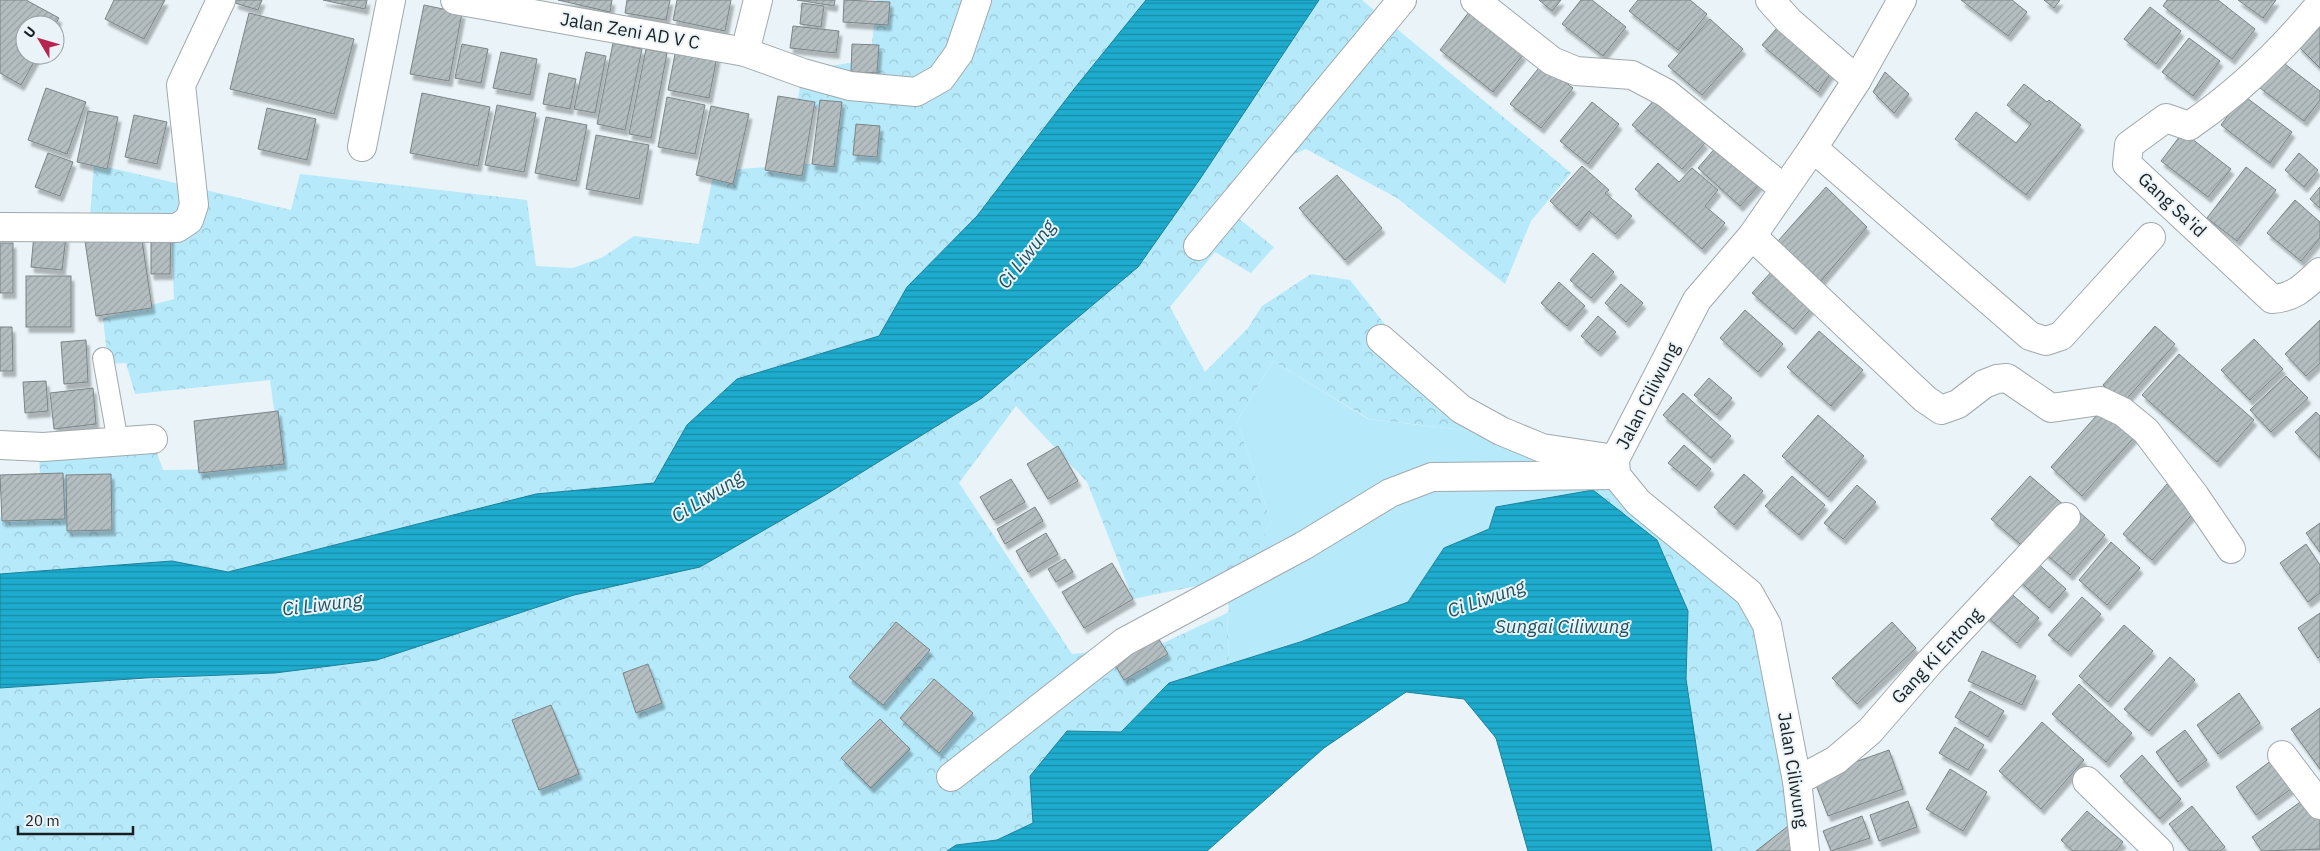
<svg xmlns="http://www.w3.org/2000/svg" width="2320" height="851" font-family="'IBM Plex Sans',sans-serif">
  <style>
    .green { fill: #b6eafb }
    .forest { fill: url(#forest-crowns) }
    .water { fill: url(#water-rules); stroke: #1c819a }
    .building { fill: url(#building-hatch); stroke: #7b8487; filter: url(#shadow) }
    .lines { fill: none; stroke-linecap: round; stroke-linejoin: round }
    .service-casing { stroke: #a0a9ac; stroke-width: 22 }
    .minor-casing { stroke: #a0a9ac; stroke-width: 30 }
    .service { stroke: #fff; stroke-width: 20 }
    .minor { stroke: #fff; stroke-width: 28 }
    .labels { text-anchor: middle; stroke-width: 4; stroke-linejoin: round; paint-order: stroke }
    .street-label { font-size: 18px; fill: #1b1e20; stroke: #eaf4f8 }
    .water-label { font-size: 19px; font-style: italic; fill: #1d5261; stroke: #eaf4f8 }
  </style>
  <defs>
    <pattern id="forest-crowns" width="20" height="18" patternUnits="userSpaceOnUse" patternTransform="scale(1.25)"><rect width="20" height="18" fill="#b6eafb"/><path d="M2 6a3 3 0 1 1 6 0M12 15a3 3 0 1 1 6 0" fill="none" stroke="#9cc8d7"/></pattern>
    <pattern id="water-rules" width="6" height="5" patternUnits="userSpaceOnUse" patternTransform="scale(1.25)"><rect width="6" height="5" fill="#1dacce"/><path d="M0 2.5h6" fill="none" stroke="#198ba7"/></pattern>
    <pattern id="building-hatch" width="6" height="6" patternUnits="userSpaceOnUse" patternTransform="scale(1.25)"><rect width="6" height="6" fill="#b4bec1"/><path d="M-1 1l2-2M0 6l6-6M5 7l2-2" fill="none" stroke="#9aa3a6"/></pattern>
    <filter id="shadow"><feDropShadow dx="3" dy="5.5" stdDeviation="1" flood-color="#0004"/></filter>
  </defs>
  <rect width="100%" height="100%" fill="#eaf4f8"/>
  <!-- green -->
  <polygon class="green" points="1273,361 1368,419 1472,431 1593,490 1496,507 1489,529 1444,548 1408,602 1300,642 1229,665 1227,613 1271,522 1237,421"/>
  <!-- forest -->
  <g class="forest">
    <polygon points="877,0 1146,0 1074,89 977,216 907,287 879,336 737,379 687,425 654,483 536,494 228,572 170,562 0,574 0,517 41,508 39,451 153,441 163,470 235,469 279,446 270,380 135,394 126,363 108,364 103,318 174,299 171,231 90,216 94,164 291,210 300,174 527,200 536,266 573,268 603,257 634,236 699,244 714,171 820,163 825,108 796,110 803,70 870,60"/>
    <polygon points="1319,0 1362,0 1571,173 1531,221 1505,284 1397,198 1306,149 1237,178 1216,200 1274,247 1251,273 1215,252 1170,307 1205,372 1248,328 1262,306 1311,274 1350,280 1391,332 1461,409 1616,475 1749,593 1801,816 1756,851 1711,851 1686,679 1688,611 1593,490 1472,431 1369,419 1273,361 1237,421 1271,522 1229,613 1226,580 1133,599 1087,482 1016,406 959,483 1072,654 1159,645 1227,613 1229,665 1169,683 1121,732 1067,731 1030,776 1034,823 997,840 956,845 947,851 0,851 0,687 192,677 700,567 839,486 982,398 1253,100"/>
  </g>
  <!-- water -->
  <g class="water">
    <polygon points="1146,0 1319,0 1200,179 1138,267 982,398 825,495 700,567 574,595 377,660 275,673 146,678 0,688 0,574 172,561 228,572 536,494 654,483 687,425 737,379 879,336 907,287 977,216 1074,89"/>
    <polygon points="1593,490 1657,540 1688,611 1686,679 1712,851 1528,851 1496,738 1464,699 1406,692 1324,748 1207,851 947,851 956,845 997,840 1033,823 1030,776 1067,731 1121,732 1169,683 1300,642 1408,602 1444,548 1489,529 1496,507"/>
  </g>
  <!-- building -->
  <g class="building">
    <polygon points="0,0 26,0 59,18 55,25 25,25 25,55 38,55 21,85 0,73"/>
    <polygon points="114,0 165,0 144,39 105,19"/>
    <polygon points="236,0 262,0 258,10 235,3"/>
    <polygon points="323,0 367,0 365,9"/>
    <polygon points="558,0 612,0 610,12"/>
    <polygon points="627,0 670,0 666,20 625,13"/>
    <polygon points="677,0 731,0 725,31 673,20"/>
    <polygon points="797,0 835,0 834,6"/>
    <polygon points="844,0 890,2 888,25 843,22"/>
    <polygon points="1539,0 1561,0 1552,11"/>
    <polygon points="1581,0 1592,0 1626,27 1603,56 1562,24"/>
    <polygon points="1638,0 1690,0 1707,14 1678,50 1629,11"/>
    <polygon points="1961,0 2012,0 2027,12 2008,36"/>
    <polygon points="2044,0 2060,0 2054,8"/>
    <polygon points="2167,0 2218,0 2255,29 2232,59 2163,6"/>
    <polygon points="2238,0 2276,0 2263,18"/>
    <polygon points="802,3 824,6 821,27 800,24"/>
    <polygon points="424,5 462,13 449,81 410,74"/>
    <polygon points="2150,7 2181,31 2156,64 2124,39"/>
    <polygon points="1469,12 1523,55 1493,92 1440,50"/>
    <polygon points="249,13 354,39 334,114 230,89"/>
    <polygon points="1710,19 1743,49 1702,95 1668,66"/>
    <polygon points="1785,19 1836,66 1818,92 1762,45"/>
    <polygon points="2320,25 2320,68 2298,46"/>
    <polygon points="793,26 839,31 836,53 790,48"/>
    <polygon points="2189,38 2220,61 2193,96 2162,72"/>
    <polygon points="613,43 642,49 625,130 597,124"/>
    <polygon points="462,44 488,49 481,83 455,78"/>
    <polygon points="677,44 718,52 709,98 668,90"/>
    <polygon points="852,44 879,45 877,73 851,72"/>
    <polygon points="646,49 667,53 651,138 629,134"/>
    <polygon points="501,52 537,59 530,95 493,88"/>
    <polygon points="586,52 606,56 595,113 574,109"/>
    <polygon points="2281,61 2320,91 2320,100 2304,121 2260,88"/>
    <polygon points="1542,64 1573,88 1541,128 1510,104"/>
    <polygon points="1885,72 1909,94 1894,113 1873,92"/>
    <polygon points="549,73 576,79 570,109 543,104"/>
    <polygon points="2024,84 2047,102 2049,100 2081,125 2026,195 1955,139 1976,112 2016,143 2031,124 2007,105"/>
    <polygon points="46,88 86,102 67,154 28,140"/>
    <polygon points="422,93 490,107 478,166 410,153"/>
    <polygon points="2243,95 2292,132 2270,163 2221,125"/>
    <polygon points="778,96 815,102 802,176 765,170"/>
    <polygon points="667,97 705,105 695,154 658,147"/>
    <polygon points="1656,98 1705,143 1682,169 1632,125"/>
    <polygon points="820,100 842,102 834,167 812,164"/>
    <polygon points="1592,102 1619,124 1588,164 1560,141"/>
    <polygon points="497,105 536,113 524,172 485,165"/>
    <polygon points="711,106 749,114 733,184 696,175"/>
    <polygon points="267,108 316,119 307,160 258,149"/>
    <polygon points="88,111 118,117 107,169 77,162"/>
    <polygon points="134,115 167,122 157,164 125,157"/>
    <polygon points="546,117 587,125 576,181 535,173"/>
    <polygon points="856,124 880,126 877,157 853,155"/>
    <polygon points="2183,132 2231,169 2208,197 2161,161"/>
    <polygon points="596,135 649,145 639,199 586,189"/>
    <polygon points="1717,146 1760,184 1740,206 1698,168"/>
    <polygon points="48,153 73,162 60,196 35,187"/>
    <polygon points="2299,153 2318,170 2304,187 2285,170"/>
    <polygon points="1658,163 1679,182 1692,168 1718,190 1705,206 1725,223 1702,249 1635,189"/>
    <polygon points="1582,166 1609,190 1605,193 1632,216 1615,234 1589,211 1577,226 1550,201"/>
    <polygon points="2246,167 2276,190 2237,241 2207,218"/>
    <polygon points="1337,175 1382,228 1345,260 1299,208"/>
    <polygon points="1826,187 1867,227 1821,281 1778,241"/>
    <polygon points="2320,187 2320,208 2310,199"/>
    <polygon points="2295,200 2320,222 2320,238 2301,261 2267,233"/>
    <polygon points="151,231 171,231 170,274 151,274"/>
    <polygon points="141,233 152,308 96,316 85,241"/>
    <polygon points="34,234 66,237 62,270 31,267"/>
    <rect x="0" y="243" width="13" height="50"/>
    <polygon points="1593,253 1614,272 1591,298 1570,280"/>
    <polygon points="1773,270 1814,305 1793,329 1752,293"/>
    <rect x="26" y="276" width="45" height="51"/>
    <polygon points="1559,282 1585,306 1567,326 1541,303"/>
    <polygon points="1621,284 1643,303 1626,322 1605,303"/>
    <polygon points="1745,310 1783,344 1758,372 1720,338"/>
    <polygon points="1598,316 1616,332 1598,351 1581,336"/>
    <polygon points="2320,320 2320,363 2306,376 2285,354"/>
    <polygon points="2155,326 2175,344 2123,403 2103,385"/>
    <polygon points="0,327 12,327 13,371 0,371"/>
    <polygon points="1819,331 1863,370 1831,406 1787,367"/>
    <polygon points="2254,339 2283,369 2250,400 2221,370"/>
    <polygon points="86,340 88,382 64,384 61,342"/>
    <polygon points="2179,354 2254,420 2217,462 2142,395"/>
    <polygon points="2286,376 2308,398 2271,432 2250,410"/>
    <polygon points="1709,378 1732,398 1717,415 1694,395"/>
    <polygon points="46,381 48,411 25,413 23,382"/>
    <polygon points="93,388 96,424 54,429 50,393"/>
    <polygon points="1683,393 1731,436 1711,458 1663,415"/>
    <polygon points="2105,406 2137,434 2082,496 2051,467"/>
    <polygon points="278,411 284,464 199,473 194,421"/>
    <polygon points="2316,412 2320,416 2320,458 2295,432"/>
    <polygon points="1818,415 1864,456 1828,497 1782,456"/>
    <polygon points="1684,445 1711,469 1696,486 1668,463"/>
    <polygon points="1058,446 1078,481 1048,499 1027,464"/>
    <polygon points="63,473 65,519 2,521 0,475"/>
    <polygon points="111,474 112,530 67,531 66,475"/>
    <polygon points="1744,474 1763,491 1734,525 1714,507"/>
    <polygon points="1792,476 1825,505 1799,535 1765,506"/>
    <polygon points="2030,476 2065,506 2026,549 1991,519"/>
    <polygon points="1011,479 1025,502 994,520 980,497"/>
    <polygon points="2167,484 2196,510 2152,560 2123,534"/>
    <polygon points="1857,485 1876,502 1843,539 1824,523"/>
    <polygon points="1035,507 1043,521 1005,544 997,529"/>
    <polygon points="2077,510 2105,535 2070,575 2041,550"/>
    <polygon points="2320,523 2320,552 2306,533"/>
    <polygon points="1046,533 1058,554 1028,572 1016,551"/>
    <polygon points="2111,542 2140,568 2107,605 2079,580"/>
    <polygon points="2306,544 2320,565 2320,593 2308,602 2280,563"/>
    <polygon points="1065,559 1073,572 1056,582 1048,569"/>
    <polygon points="2034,560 2066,589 2049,608 2017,579"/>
    <polygon points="1112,563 1133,599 1084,628 1062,592"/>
    <polygon points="2007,590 2039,618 2017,643 1985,615"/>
    <polygon points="2082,597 2101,614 2068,651 2048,635"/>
    <polygon points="2320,613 2320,656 2318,658 2298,628"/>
    <polygon points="896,622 930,650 883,705 849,677"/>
    <polygon points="1892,622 1916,648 1857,704 1832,678"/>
    <polygon points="2124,625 2153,651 2108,702 2079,676"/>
    <polygon points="1153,630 1168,654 1124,680 1110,656"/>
    <polygon points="1982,651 2036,676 2022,705 1968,681"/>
    <polygon points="2170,657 2195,680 2149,731 2124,709"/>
    <polygon points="648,664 662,703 636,713 623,673"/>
    <polygon points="934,679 973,713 939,753 900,718"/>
    <polygon points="2079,684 2132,733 2106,762 2052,714"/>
    <polygon points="1970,691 2004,711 1988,737 1955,717"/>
    <polygon points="2239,693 2260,723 2218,754 2197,725"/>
    <polygon points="551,705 579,774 539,790 512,720"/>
    <polygon points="2320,708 2320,769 2291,729"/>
    <polygon points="880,719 910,749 871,788 841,758"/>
    <polygon points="2042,722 2084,760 2041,809 1999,771"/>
    <polygon points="1955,727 1984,745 1968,770 1939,753"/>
    <polygon points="2185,730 2207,760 2178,782 2156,752"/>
    <polygon points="1889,750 1903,789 1828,816 1813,777"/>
    <polygon points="2142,755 2181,799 2160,819 2120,776"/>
    <polygon points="2272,760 2292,788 2256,815 2236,787"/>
    <polygon points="1950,769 1987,792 1963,831 1926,809"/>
    <polygon points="2307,797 2320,816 2320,849 2262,851 2252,837"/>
    <polygon points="1908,801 1917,827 1879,841 1870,815"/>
    <polygon points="2192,806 2225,847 2220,851 2190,851 2169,824"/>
    <polygon points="2087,811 2123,842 2116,851 2073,851 2061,840"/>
    <polygon points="1801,816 1805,851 1756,851"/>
    <polygon points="1862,816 1870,838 1831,851 1823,831"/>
  </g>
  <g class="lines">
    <!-- service casing -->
    <g class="service-casing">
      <polyline id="service" points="103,358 118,442"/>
    </g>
    <!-- minor casing -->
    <g class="minor-casing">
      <g id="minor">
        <polyline points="455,0 745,52 803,73 850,86 916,92 941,78 959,53 977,0"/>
        <polyline points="1475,0 1552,61 1576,71 1632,75 1666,93 1783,188"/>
        <polyline points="1770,0 1789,21 1857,80"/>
        <path d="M2320 4C2282 50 2239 92 2189 126L2166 118 2129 145 2127 164 2272 299C2294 298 2305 286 2320 272"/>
        <polyline points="745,52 758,0"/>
        <polyline points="362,147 391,0"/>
        <polyline points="1813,148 2030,336 2046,341 2061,336 2151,237"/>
        <polyline points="0,227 177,228 189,220 194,205 181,85 221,0"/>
        <polyline points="1752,236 1925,399 1941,410 1958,404 1984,384 1997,379 2007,378 2051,408 2100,401 2123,412 2146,431 2195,496 2231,549"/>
        <polyline points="1198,246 1402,0"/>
        <polyline points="1381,339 1461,409 1501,431 1542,448 1615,459"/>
        <polyline points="0,445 43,447 153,439"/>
        <polyline points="2282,755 2320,805"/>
        <polyline points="951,777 1124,642 1303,546 1390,493 1432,477 1616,475"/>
        <polyline points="1797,781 1836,760 1870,731 1929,663 2066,517"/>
        <polyline points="2087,781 2159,851"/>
        <polyline points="1805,851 1797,781 1767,625 1749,593 1638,502 1616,475 1615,459 1697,300 1752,236 1813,148 1857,80 1902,0"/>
      </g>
    </g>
    <!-- service -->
    <use href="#service" class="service"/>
    <!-- minor -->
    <use href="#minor" class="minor"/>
  </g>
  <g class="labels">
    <!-- street labels -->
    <g class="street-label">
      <text transform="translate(630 31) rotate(10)" y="6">Jalan Zeni AD V C</text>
      <text transform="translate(2172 205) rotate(43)" y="6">Gang Sa'id</text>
      <text transform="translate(1648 396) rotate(-63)" y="6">Jalan Ciliwung</text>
      <text transform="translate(1937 656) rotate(-47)" y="6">Gang Ki Entong</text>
      <text transform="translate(1793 770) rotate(81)" y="6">Jalan Ciliwung</text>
    </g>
    <!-- water labels -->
    <g class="water-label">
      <text transform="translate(1026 254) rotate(-52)" y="7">Ci Liwung</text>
      <text transform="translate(707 496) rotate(-32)" y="7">Ci Liwung</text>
      <text transform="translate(1486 598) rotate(-19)" y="7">Ci Liwung</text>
      <text transform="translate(322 604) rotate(-7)" y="7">Ci Liwung</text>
      <text x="1562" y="633">Sungai Ciliwung</text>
    </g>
  </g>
  <!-- north arrow -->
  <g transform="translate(40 40) rotate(308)"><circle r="24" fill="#eaf4f8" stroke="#979ea2"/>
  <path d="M0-4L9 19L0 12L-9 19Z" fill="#b52550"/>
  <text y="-8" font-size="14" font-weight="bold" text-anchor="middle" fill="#1b1e20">U</text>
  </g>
  <!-- scale -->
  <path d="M18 826v8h115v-8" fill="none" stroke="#1b1e20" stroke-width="2.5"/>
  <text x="25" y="826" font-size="15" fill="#1b1e20" stroke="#eaf4f8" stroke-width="4" paint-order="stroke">20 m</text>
</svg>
